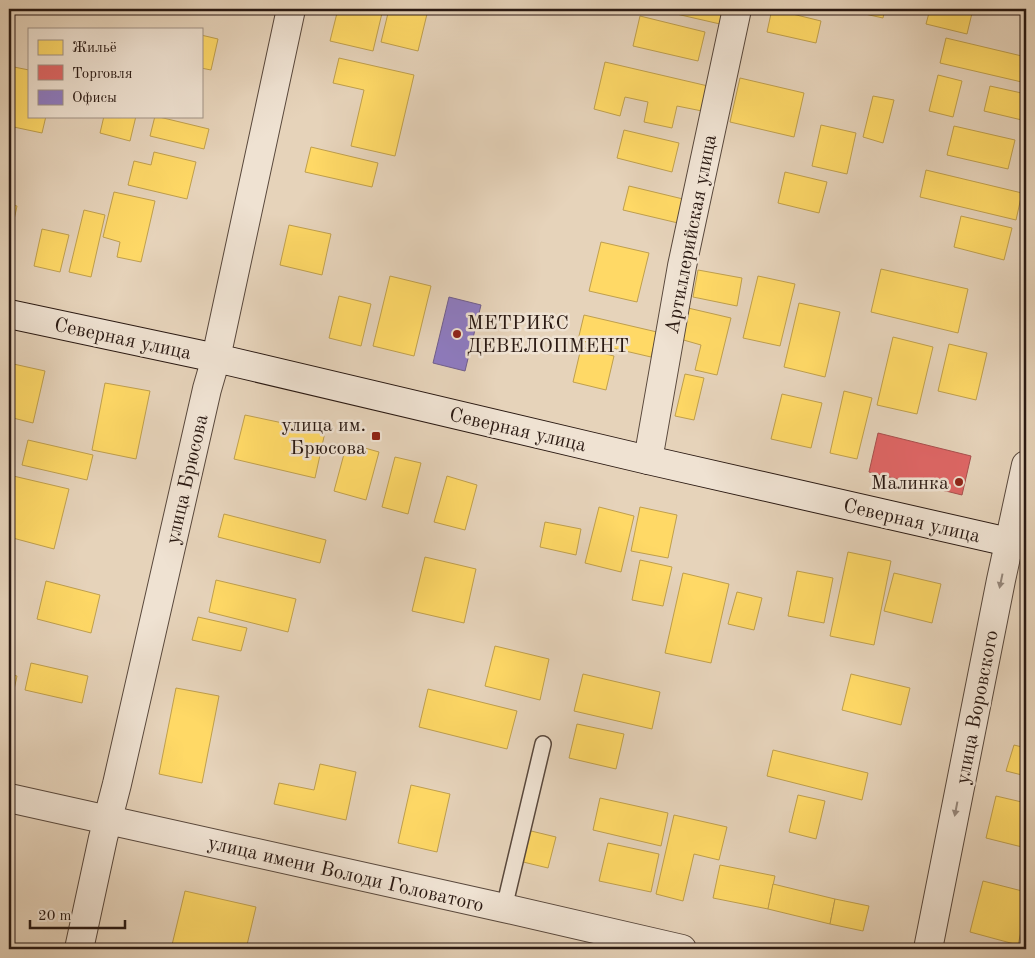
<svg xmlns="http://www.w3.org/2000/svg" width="1035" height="958" font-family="'Old Standard TT',serif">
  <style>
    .homes { fill: #ffd966; stroke: #bf9f4d }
    .shops { fill: #e06666; stroke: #a94f4d }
    .offices { fill: #8e7cc3; stroke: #705e8e }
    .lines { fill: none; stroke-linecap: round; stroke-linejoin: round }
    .service-casing { stroke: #59483c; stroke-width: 18 }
    .minor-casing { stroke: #59483c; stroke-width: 30 }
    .secondary-casing { stroke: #2a1912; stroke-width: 30 }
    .service { stroke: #efe2d2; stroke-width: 15 }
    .minor { stroke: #efe2d2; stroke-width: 28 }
    .secondary { stroke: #efe2d2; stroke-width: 28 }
    .oneway { fill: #96887c }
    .poi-dot { fill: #8f2418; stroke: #efe2d2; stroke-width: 2 }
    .labels { text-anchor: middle; stroke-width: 5; stroke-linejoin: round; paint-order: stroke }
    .street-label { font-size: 20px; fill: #2a1912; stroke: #efe2d2 }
    .poi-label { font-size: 20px; fill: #2a1912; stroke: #efe2d2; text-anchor: end }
  </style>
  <rect width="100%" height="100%" fill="#e6d3ba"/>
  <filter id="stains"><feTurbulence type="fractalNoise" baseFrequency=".004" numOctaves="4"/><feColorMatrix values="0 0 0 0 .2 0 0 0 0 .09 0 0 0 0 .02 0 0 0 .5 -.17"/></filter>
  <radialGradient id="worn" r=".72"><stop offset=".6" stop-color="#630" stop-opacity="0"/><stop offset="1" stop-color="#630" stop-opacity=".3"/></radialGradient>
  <!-- homes -->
  <g class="homes">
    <polygon points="338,9 383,9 373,51 330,41"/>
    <polygon points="389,9 405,9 427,14 418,51 381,42"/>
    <polygon points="673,9 723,9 720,24 672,13"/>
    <polygon points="772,9 821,21 816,43 767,32"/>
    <polygon points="842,9 885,9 883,18"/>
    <polygon points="930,9 973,9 967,34 926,24"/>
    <polygon points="640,16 705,32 698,61 633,46"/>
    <polygon points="201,35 218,39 211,70 201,68"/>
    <polygon points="946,38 1026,57 1026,83 940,63"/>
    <polygon points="339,58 414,75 395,156 351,146 364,90 333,83"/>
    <polygon points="605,62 708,86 702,111 677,106 672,128 644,122 648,102 625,97 620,116 594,109"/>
    <polygon points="14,67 29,70 29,116 46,116 42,133 9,126 9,91"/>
    <polygon points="938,75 962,81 953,117 929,111"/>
    <polygon points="740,78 804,93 794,137 730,122"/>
    <polygon points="990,86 1026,94 1026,121 984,111"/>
    <polygon points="873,96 894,100 883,143 863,137"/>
    <polygon points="104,116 136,116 130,141 100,133"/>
    <polygon points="155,116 209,129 204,149 150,136"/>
    <polygon points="821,125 856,133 847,174 812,166"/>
    <polygon points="954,126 1015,140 1008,169 947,155"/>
    <polygon points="624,130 679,143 672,172 617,158"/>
    <polygon points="311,147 378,163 372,187 305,172"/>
    <polygon points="154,152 196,162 187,199 128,185 134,161 151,165"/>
    <polygon points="926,170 1022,193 1016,220 920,197"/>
    <polygon points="785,172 827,182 819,213 778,203"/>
    <polygon points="629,186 683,199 678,223 623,210"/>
    <polygon points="114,192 155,201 141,262 117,257 120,242 103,237"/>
    <polygon points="9,204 17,206 9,243"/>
    <polygon points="84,210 105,215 91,277 69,272"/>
    <polygon points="961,216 1012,228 1004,260 954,247"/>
    <polygon points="289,225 331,234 322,275 280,265"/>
    <polygon points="42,229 69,235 60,272 34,266"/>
    <polygon points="601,242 649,253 637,302 589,291"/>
    <polygon points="881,269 968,289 958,333 871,312"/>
    <polygon points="698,270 742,278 737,306 693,297"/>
    <polygon points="390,276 431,286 414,356 373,346"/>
    <polygon points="758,276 795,284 780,346 743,338"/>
    <polygon points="339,296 371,304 361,346 329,338"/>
    <polygon points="799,303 840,312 825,377 784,367"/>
    <polygon points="688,308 731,318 717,375 695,370 701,345 680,339"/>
    <polygon points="584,315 657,332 651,357 578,340"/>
    <polygon points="893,337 933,347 917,414 877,405"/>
    <polygon points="949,344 987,353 976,400 938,391"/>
    <polygon points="581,348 614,356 606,390 573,382"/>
    <polygon points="9,363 45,371 33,423 9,417"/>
    <polygon points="685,374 704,378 694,420 675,416"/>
    <polygon points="105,383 150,391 136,459 92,450"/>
    <polygon points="844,391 872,398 857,459 830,453"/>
    <polygon points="782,394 822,403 811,448 771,439"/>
    <polygon points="245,415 325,432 315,478 234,459"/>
    <polygon points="28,440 93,455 87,480 22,465"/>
    <polygon points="347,443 379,452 366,500 334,491"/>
    <polygon points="395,457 421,463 408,514 382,507"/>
    <polygon points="9,475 69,489 54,549 9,537"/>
    <polygon points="447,476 477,485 465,530 434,522"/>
    <polygon points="599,507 634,516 621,572 585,563"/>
    <polygon points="640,507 677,515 668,558 631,551"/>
    <polygon points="224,514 326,540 320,563 218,537"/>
    <polygon points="545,522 581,529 576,555 540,547"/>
    <polygon points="848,552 891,561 874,645 830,636"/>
    <polygon points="425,557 476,569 464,623 412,611"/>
    <polygon points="640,560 672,567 663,606 632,600"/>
    <polygon points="797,571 833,578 824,623 788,616"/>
    <polygon points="683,573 729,584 711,663 665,653"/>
    <polygon points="894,573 941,584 932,623 884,611"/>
    <polygon points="216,580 296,599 288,632 209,612"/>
    <polygon points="46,581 100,595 91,633 37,619"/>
    <polygon points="737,592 762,598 754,630 728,624"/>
    <polygon points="198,617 247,628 241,651 192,640"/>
    <polygon points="495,646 549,659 540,700 485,686"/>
    <polygon points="31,663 88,676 82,703 25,690"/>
    <polygon points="9,674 17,676 9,712"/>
    <polygon points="583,674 660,692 652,729 574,711"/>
    <polygon points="851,674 910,688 901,725 842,710"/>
    <polygon points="176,688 219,696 202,783 159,774"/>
    <polygon points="428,689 517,711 507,749 419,727"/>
    <polygon points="577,724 624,734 616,769 569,758"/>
    <polygon points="1014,745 1026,748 1026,776 1006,771"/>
    <polygon points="773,750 868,773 862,800 767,776"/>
    <polygon points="320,764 356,772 346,820 274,804 279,783 314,790"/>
    <polygon points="411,785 450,794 437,852 398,843"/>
    <polygon points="798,795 825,801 816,839 789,832"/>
    <polygon points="996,796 1026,803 1026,829 1022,847 986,838"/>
    <polygon points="600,798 668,813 661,846 593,830"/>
    <polygon points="674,815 727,827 719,860 694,854 683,901 656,894"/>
    <polygon points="527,830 556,837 548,868 519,861"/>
    <polygon points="608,843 659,854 651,892 599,881"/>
    <polygon points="720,865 775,876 768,909 713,898"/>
    <polygon points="983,881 1026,892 1026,910 1018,945 970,932"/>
    <polygon points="773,884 835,899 830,924 768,909"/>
    <polygon points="185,891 256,907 246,949 171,949"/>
    <polygon points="835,899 869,906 863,931 830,924"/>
  </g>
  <!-- shops -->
  <polygon class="shops" points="878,433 971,456 962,495 869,472"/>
  <!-- offices -->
  <polygon class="offices" points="449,297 481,305 465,371 433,363"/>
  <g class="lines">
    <!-- service casing -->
    <g class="service-casing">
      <polyline id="service" points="504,908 543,744"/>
    </g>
    <!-- minor casing -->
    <g class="minor-casing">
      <g id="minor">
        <polyline points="648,460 682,266 737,9"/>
        <polyline points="9,798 504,908 682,949"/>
        <polyline points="79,949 103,838 117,784 207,389 216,358 291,9"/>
        <polyline points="928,949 1001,580 1026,465"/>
      </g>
    </g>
    <!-- secondary casing -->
    <g class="secondary-casing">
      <polyline id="secondary" points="9,314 216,358 648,460 1026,546"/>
    </g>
    <!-- service -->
    <use href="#service" class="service"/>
    <!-- minor -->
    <use href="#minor" class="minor"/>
    <!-- secondary -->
    <use href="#secondary" class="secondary"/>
  </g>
  <!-- one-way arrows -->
  <defs><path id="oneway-solid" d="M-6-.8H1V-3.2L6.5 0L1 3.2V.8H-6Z" transform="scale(1.25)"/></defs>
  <g class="oneway">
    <use href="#oneway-solid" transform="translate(1001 581) rotate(102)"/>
    <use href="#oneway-solid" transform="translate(956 809) rotate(101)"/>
  </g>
  <!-- markers -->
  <g class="poi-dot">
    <circle cx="457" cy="334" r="5"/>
    <rect x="371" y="431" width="10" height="10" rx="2.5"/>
    <circle cx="959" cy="482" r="5"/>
  </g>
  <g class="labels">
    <!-- street labels -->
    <g class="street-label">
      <text transform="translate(690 234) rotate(-79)" y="7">Артиллерийская улица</text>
      <text transform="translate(123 338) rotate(12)" y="7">Северная улица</text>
      <text transform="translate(518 429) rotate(13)" y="7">Северная улица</text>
      <text transform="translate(186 479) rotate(-77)" y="7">улица Брюсова</text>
      <text transform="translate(912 520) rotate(13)" y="7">Северная улица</text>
      <text transform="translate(976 707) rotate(-79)" y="7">улица Воровского</text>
      <text transform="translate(346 873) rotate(13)" y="7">улица имени Володи Головатого</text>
    </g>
    <!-- poi labels -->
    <g class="poi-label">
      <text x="467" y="329" text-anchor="start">МЕТРИКС<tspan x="467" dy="23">ДЕВЕЛОПМЕНТ</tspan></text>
      <text x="366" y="431">улица им.<tspan x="366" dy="23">Брюсова</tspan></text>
      <text x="949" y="489">Малинка</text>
    </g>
  </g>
  <!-- margin -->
  <rect width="1035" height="958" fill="none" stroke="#e6d3ba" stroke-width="30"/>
  <rect x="10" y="10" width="1015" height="938" fill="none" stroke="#2a1912" stroke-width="2.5"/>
  <rect x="15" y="15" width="1005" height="928" fill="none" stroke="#2a1912"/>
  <!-- legend -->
  <rect x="28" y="28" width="175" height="90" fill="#efe2d2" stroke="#a09285"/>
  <rect x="38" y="40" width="25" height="15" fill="#ffd966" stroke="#a09285"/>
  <text x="72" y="52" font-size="15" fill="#2a1912">Жильё</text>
  <rect x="38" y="65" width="25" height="15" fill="#e06666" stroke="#a09285"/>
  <text x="72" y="78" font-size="15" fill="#2a1912">Торговля</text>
  <rect x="38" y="90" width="25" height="15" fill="#8e7cc3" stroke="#a09285"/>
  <text x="72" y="102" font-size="15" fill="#2a1912">Офисы</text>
  <!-- scale -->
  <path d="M30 920v8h95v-8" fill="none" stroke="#2a1912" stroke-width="2.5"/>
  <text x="38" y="920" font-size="15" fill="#2a1912" stroke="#efe2d2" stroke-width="4" paint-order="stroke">20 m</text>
  <rect width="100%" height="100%" filter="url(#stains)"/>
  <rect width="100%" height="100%" fill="url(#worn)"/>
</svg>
